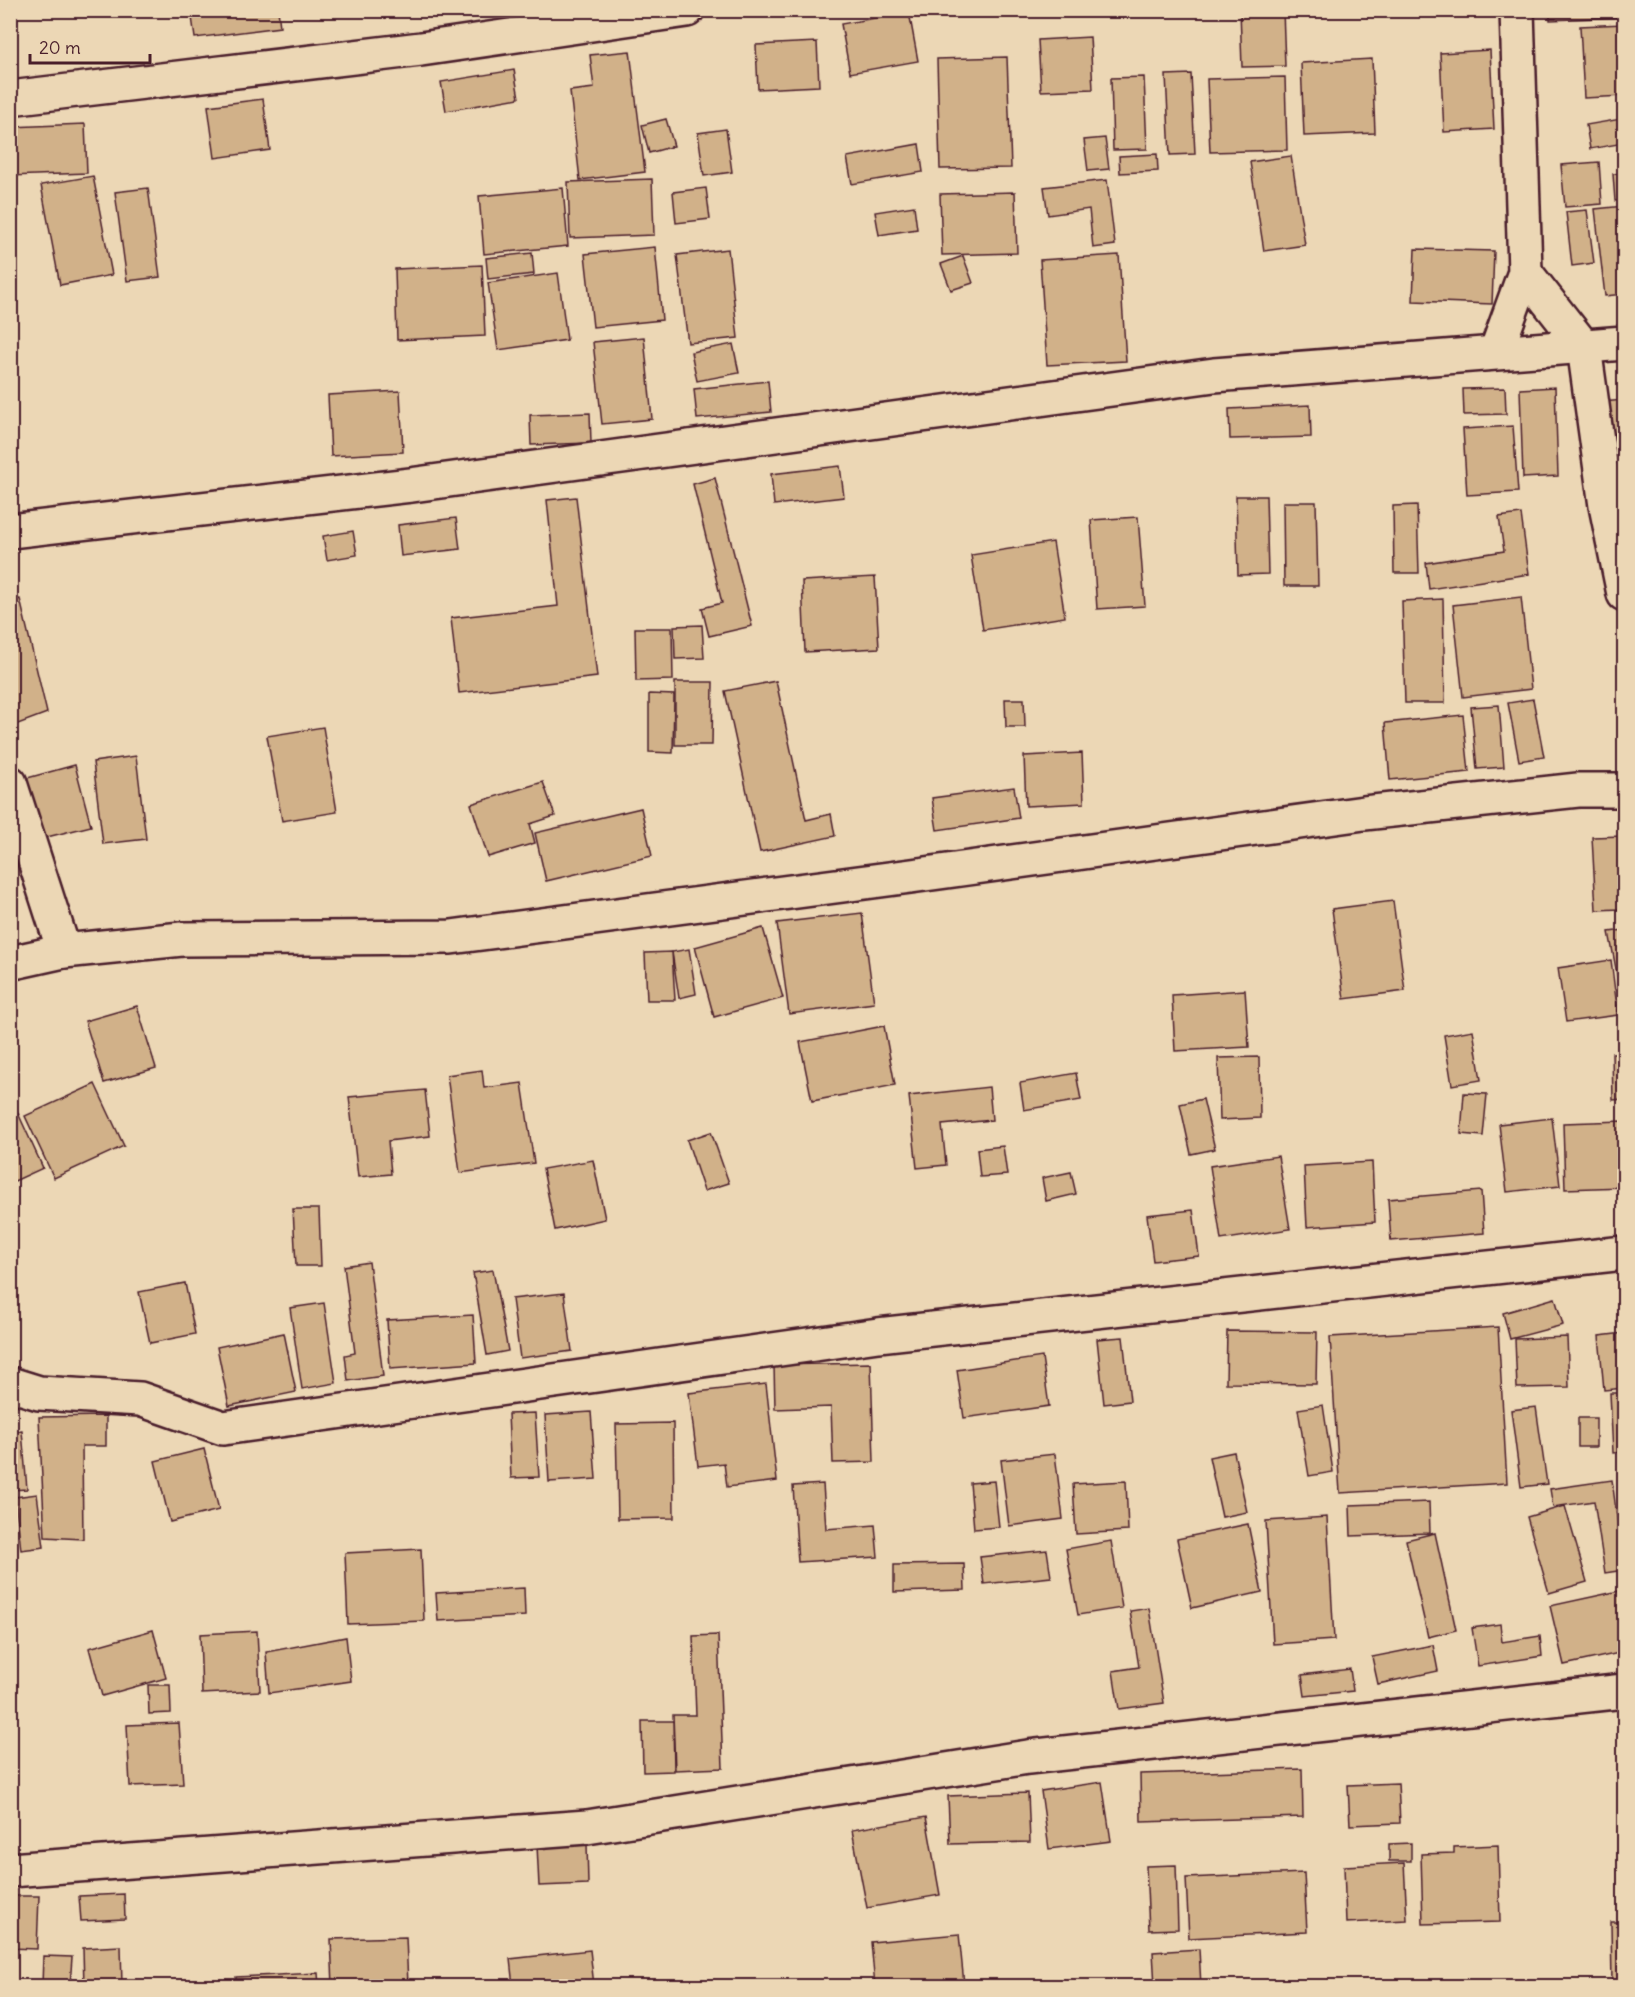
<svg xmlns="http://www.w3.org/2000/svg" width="1635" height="1997" font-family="Delius,sans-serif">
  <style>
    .building { fill: #d1b189; stroke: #4a1f2b; stroke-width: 1.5 }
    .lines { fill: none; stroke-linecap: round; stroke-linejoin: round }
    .street-casing { stroke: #4a1f2b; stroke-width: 38 }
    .street { stroke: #ecd7b5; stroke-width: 33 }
  </style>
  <rect width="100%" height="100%" fill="#ecd7b5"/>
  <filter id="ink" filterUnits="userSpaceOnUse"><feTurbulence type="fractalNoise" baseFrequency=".0167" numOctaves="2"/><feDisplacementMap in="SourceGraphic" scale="12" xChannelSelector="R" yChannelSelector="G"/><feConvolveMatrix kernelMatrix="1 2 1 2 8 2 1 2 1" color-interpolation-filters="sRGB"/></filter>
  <g filter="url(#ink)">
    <!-- building -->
    <g class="building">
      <polygon points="191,10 278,10 280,27 195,38"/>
      <polygon points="1240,10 1283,10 1285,66 1242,67"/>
      <polygon points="1550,10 1624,10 1624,17 1550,20"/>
      <polygon points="909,12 918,61 850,73 841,24"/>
      <polygon points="1624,24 1624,96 1584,98 1580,26"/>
      <polygon points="1090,37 1093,89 1041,91 1038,40"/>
      <polygon points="817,42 819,86 758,89 756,45"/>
      <polygon points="1490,50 1494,129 1444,132 1440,53"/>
      <polygon points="630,51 645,172 580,180 570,91 594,88 590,55"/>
      <polygon points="1007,57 1011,168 940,169 937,59"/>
      <polygon points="1372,59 1375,133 1304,136 1301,63"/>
      <polygon points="514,70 519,98 446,111 441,82"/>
      <polygon points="1191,74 1195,154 1170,155 1166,75"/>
      <polygon points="1144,77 1147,149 1113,150 1111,78"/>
      <polygon points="1285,77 1287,150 1210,152 1207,79"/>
      <polygon points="263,99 270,150 215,158 208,106"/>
      <polygon points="666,119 674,146 649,153 642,125"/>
      <polygon points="1621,119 1624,143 1590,149 1586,125"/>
      <polygon points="85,124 87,173 10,176 10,127"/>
      <polygon points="726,129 732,172 704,176 698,133"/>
      <polygon points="1105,138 1109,169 1088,171 1084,140"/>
      <polygon points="919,144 923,172 852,184 847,157"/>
      <polygon points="1157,154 1158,171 1120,173 1119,156"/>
      <polygon points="1291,156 1305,245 1264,251 1250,162"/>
      <polygon points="1599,162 1602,204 1565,207 1561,165"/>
      <polygon points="1624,173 1624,200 1615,201 1613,174"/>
      <polygon points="93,176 112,275 60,285 41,185"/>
      <polygon points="652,179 654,235 570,238 568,182"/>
      <polygon points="1107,180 1115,245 1093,248 1089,209 1048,215 1044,187"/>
      <polygon points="148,188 160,277 127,281 115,192"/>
      <polygon points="563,188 568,246 484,254 479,196"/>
      <polygon points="706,188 710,219 676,223 673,192"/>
      <polygon points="1015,192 1017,253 942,255 940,194"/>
      <polygon points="914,206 917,229 879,235 875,212"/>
      <polygon points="1624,206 1624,294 1605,296 1595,209"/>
      <polygon points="1587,210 1594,263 1572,266 1566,212"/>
      <polygon points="655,247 662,320 593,327 585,254"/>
      <polygon points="728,249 738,338 688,343 677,255"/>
      <polygon points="1415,249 1494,251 1492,304 1413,301"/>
      <polygon points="532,253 534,274 488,279 486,258"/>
      <polygon points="1119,255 1126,361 1047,365 1040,260"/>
      <polygon points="963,256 973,283 951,290 941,264"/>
      <polygon points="482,265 485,336 397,340 395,269"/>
      <polygon points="558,273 567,340 498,350 488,283"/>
      <polygon points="644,337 652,419 602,424 593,342"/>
      <polygon points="733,344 739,373 697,381 691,352"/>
      <polygon points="768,381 771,412 697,419 694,389"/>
      <polygon points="1555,387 1558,476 1523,478 1520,389"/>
      <polygon points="1505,388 1506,414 1464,415 1463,389"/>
      <polygon points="400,391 403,452 331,456 328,395"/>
      <polygon points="1624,400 1624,484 1609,485 1602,402"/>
      <polygon points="1310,405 1311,437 1230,439 1229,409"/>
      <polygon points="590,413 591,443 531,445 530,415"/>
      <polygon points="1513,426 1518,492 1467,495 1463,429"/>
      <polygon points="840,466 844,497 774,505 771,474"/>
      <polygon points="715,478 752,626 709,636 702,608 722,603 693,484"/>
      <polygon points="1236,496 1266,496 1268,574 1238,575"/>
      <polygon points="576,497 597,677 459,693 451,618 558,606 547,500"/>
      <polygon points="1283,502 1316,502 1318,586 1284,586"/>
      <polygon points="1417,505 1419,573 1394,573 1393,506"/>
      <polygon points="1521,514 1529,574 1429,589 1426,563 1504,551 1499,517"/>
      <polygon points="1138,517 1145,606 1097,609 1091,520"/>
      <polygon points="456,518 460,549 401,556 398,525"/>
      <polygon points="353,531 357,555 327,560 323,536"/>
      <polygon points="1053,542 1065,617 983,630 971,555"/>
      <polygon points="875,577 879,648 805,652 802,581"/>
      <polygon points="1521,597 1531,689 1463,697 1453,605"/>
      <polygon points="20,599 47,713 10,727 10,600"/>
      <polygon points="1443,599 1445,703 1405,703 1402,601"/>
      <polygon points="702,625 704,658 675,659 674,626"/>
      <polygon points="635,628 672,628 673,680 636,681"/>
      <polygon points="776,681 806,820 831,814 835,836 760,852 725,691"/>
      <polygon points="675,682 713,682 712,745 675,745"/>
      <polygon points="649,694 674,695 673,753 649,752"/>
      <polygon points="1005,699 1024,699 1025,727 1006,727"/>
      <polygon points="1533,699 1544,757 1519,761 1508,703"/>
      <polygon points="1499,705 1504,767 1477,769 1471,707"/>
      <polygon points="1463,715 1469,772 1390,780 1385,723"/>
      <polygon points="323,727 337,812 282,821 267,736"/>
      <polygon points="1082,753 1084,803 1026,806 1024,756"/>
      <polygon points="136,756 146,839 103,844 93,762"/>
      <polygon points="75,765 91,826 35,840 20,780"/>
      <polygon points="543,782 555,816 530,824 535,843 488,857 471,804"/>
      <polygon points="1014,787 1019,818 937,830 932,798"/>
      <polygon points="641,808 652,856 546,881 535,833"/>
      <polygon points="1624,836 1624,878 1619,878 1620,909 1596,910 1592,837"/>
      <polygon points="1393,901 1405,991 1344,999 1332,909"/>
      <polygon points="862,913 874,1003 789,1014 777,923"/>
      <polygon points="763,928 783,998 714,1017 695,947"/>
      <polygon points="1624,930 1624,989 1620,990 1609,932"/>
      <polygon points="689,949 696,994 679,998 672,952"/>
      <polygon points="672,952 675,1000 647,1000 645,953"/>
      <polygon points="1611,960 1618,1015 1566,1022 1558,968"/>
      <polygon points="1245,990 1249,1047 1175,1051 1172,995"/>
      <polygon points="137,1006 156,1068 104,1083 85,1021"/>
      <polygon points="884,1026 895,1085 812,1101 800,1042"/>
      <polygon points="1473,1030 1481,1080 1452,1085 1444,1035"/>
      <polygon points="1612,1053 1624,1053 1624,1099 1613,1100"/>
      <polygon points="1259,1057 1260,1118 1220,1120 1218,1058"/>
      <polygon points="482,1070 484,1088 522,1083 534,1163 460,1173 447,1075"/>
      <polygon points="1076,1073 1081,1100 1024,1110 1020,1083"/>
      <polygon points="95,1084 124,1146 54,1178 25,1116"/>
      <polygon points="989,1087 992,1120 942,1125 946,1165 917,1168 909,1096"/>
      <polygon points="425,1090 430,1136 388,1141 391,1174 358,1177 349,1097"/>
      <polygon points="1464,1093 1487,1094 1483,1136 1461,1134"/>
      <polygon points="1203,1099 1215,1149 1191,1154 1180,1104"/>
      <polygon points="12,1100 43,1168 10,1183 10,1101"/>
      <polygon points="1552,1118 1560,1186 1507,1192 1499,1124"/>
      <polygon points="1624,1121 1624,1187 1565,1189 1563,1123"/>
      <polygon points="711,1132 729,1183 704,1191 687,1140"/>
      <polygon points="1003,1146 1007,1175 980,1177 977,1149"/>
      <polygon points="1278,1156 1290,1229 1221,1240 1210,1166"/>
      <polygon points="593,1160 605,1219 555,1230 543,1169"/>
      <polygon points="1372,1162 1375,1222 1307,1227 1304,1166"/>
      <polygon points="1071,1172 1076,1194 1046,1201 1042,1178"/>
      <polygon points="1481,1191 1484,1233 1391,1241 1388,1199"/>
      <polygon points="293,1209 319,1209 321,1266 296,1266"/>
      <polygon points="1193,1210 1199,1256 1153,1261 1147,1215"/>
      <polygon points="369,1262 383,1376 348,1381 345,1355 355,1353 344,1266"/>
      <polygon points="493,1270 508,1351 487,1355 473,1273"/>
      <polygon points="185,1283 195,1334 150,1343 139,1292"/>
      <polygon points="564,1293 572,1351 520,1358 512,1299"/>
      <polygon points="1555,1298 1563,1325 1510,1339 1503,1313"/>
      <polygon points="324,1303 336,1383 302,1389 290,1308"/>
      <polygon points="473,1315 476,1363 390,1369 387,1320"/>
      <polygon points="1498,1327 1507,1483 1340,1493 1330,1337"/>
      <polygon points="1227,1331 1317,1332 1316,1384 1226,1383"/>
      <polygon points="284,1333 296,1392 229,1406 217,1347"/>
      <polygon points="1624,1333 1624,1388 1604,1390 1599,1336"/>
      <polygon points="1123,1337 1130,1401 1104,1404 1097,1339"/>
      <polygon points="1567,1337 1569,1387 1517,1388 1515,1339"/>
      <polygon points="1042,1357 1049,1406 964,1418 957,1370"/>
      <polygon points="871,1363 874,1462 833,1463 831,1407 775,1409 774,1365"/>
      <polygon points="766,1384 777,1481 727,1487 724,1463 698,1466 689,1393"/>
      <polygon points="1610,1393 1624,1393 1624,1452 1613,1453"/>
      <polygon points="1323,1405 1333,1472 1309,1476 1298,1409"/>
      <polygon points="1536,1407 1547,1484 1521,1487 1511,1410"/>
      <polygon points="591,1412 596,1479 549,1482 545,1415"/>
      <polygon points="535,1413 539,1477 511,1478 508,1414"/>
      <polygon points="106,1416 106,1446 82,1446 83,1539 45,1537 39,1417"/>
      <rect x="1578" y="1418" width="18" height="29"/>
      <polygon points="673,1423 674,1518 618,1519 616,1424"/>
      <polygon points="22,1431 27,1489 10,1490 10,1432"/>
      <polygon points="204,1449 219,1510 170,1522 155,1461"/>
      <polygon points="1234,1452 1247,1512 1222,1517 1209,1457"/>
      <polygon points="1055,1454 1063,1519 1009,1526 1001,1460"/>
      <polygon points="1612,1480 1624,1570 1605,1573 1594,1501 1553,1507 1550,1489"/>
      <polygon points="994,1481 999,1527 974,1529 970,1483"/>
      <polygon points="1126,1481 1128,1531 1076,1534 1073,1484"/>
      <polygon points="823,1484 826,1529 875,1525 878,1557 798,1562 793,1486"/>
      <polygon points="37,1494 44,1547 21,1550 15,1497"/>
      <polygon points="1429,1502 1430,1533 1351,1536 1350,1505"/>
      <polygon points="1565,1506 1587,1582 1549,1593 1527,1517"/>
      <polygon points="1327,1517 1334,1640 1273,1644 1266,1521"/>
      <polygon points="1248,1524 1262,1592 1192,1608 1177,1539"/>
      <polygon points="1435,1533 1456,1630 1428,1637 1406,1540"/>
      <polygon points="1111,1541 1122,1608 1078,1615 1066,1549"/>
      <polygon points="421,1549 424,1621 348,1624 345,1553"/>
      <polygon points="1047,1550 1051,1577 984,1584 980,1557"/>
      <polygon points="964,1564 965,1590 894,1592 894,1565"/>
      <polygon points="524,1588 525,1616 438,1621 436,1593"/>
      <polygon points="1624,1590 1624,1652 1564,1665 1550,1606"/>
      <polygon points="1149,1608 1164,1703 1119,1709 1113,1671 1139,1667 1130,1611"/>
      <polygon points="1500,1624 1502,1642 1540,1636 1542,1656 1478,1666 1472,1628"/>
      <polygon points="153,1630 166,1678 102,1696 89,1648"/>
      <polygon points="257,1631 260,1691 202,1694 200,1634"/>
      <polygon points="718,1635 723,1768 675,1770 673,1715 696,1715 693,1636"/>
      <polygon points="346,1637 351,1681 269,1693 266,1652"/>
      <polygon points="1433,1645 1438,1671 1378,1684 1372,1657"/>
      <polygon points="1350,1669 1353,1691 1305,1696 1302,1675"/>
      <polygon points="148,1685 170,1685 171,1713 149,1714"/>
      <polygon points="642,1721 673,1721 674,1771 643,1772"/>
      <polygon points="179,1723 183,1784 130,1786 127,1725"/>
      <polygon points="1302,1769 1303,1817 1141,1822 1140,1774"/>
      <polygon points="1102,1782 1111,1841 1049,1849 1041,1791"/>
      <polygon points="1398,1783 1400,1823 1350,1825 1348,1785"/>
      <polygon points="1028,1793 1030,1842 950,1844 948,1796"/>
      <polygon points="926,1817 940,1895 867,1908 852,1830"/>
      <polygon points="1411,1843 1411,1861 1389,1861 1389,1844"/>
      <polygon points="587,1844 588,1884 539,1886 537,1845"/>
      <polygon points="1498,1845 1500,1922 1423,1924 1421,1854 1454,1853 1454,1847"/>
      <polygon points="1404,1863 1407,1920 1346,1923 1344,1866"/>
      <polygon points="1176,1865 1178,1929 1149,1930 1146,1866"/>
      <polygon points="1304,1873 1307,1932 1189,1938 1186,1878"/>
      <polygon points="124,1894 125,1919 81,1921 79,1896"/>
      <polygon points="10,1896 39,1896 37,1949 10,1948"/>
      <polygon points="1611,1922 1624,1922 1624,1986 1612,1986"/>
      <polygon points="959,1934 964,1984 940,1986 875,1986 871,1942"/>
      <polygon points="406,1937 408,1986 333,1986 331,1939"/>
      <polygon points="121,1946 122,1986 84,1986 83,1948"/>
      <polygon points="1199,1949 1201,1986 1155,1986 1153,1952"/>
      <polygon points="590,1950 594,1986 513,1986 510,1959"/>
      <polygon points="43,1956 72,1957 70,1986 42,1986"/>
      <polygon points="318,1973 319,1986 236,1986 236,1977"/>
      <polygon points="220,1982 221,1986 195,1986"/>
    </g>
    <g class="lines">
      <!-- street casing -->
      <g class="street-casing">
        <g id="street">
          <polyline points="10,98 421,49 687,10"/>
          <polyline points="1525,272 1584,347 1606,506 1624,594"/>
          <polyline points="1496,352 1525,272 1517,10"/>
          <polyline points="10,531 411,485 1214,375 1624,343"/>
          <polyline points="10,783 64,951"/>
          <polyline points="10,963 64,951 182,939 451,937 911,876 1364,813 1578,790 1624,790"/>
          <polyline points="10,1384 39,1393 140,1399 223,1428 878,1335 1624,1253"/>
          <polyline points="10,1870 587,1827 1028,1757 1624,1691"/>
        </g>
      </g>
      <!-- street -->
      <use href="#street" class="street"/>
    </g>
  </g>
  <!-- margin -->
  <rect width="1635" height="1997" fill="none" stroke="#ecd7b5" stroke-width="36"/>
  <rect x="18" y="18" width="1599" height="1961" fill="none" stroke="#4a1f2b" stroke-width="2" filter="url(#ink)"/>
  <!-- scale -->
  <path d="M30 54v9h120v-9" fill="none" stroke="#4a1f2b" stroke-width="3"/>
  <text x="39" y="54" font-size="18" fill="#4a1f2b" stroke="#ecd7b5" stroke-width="4.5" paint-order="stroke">20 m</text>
</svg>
